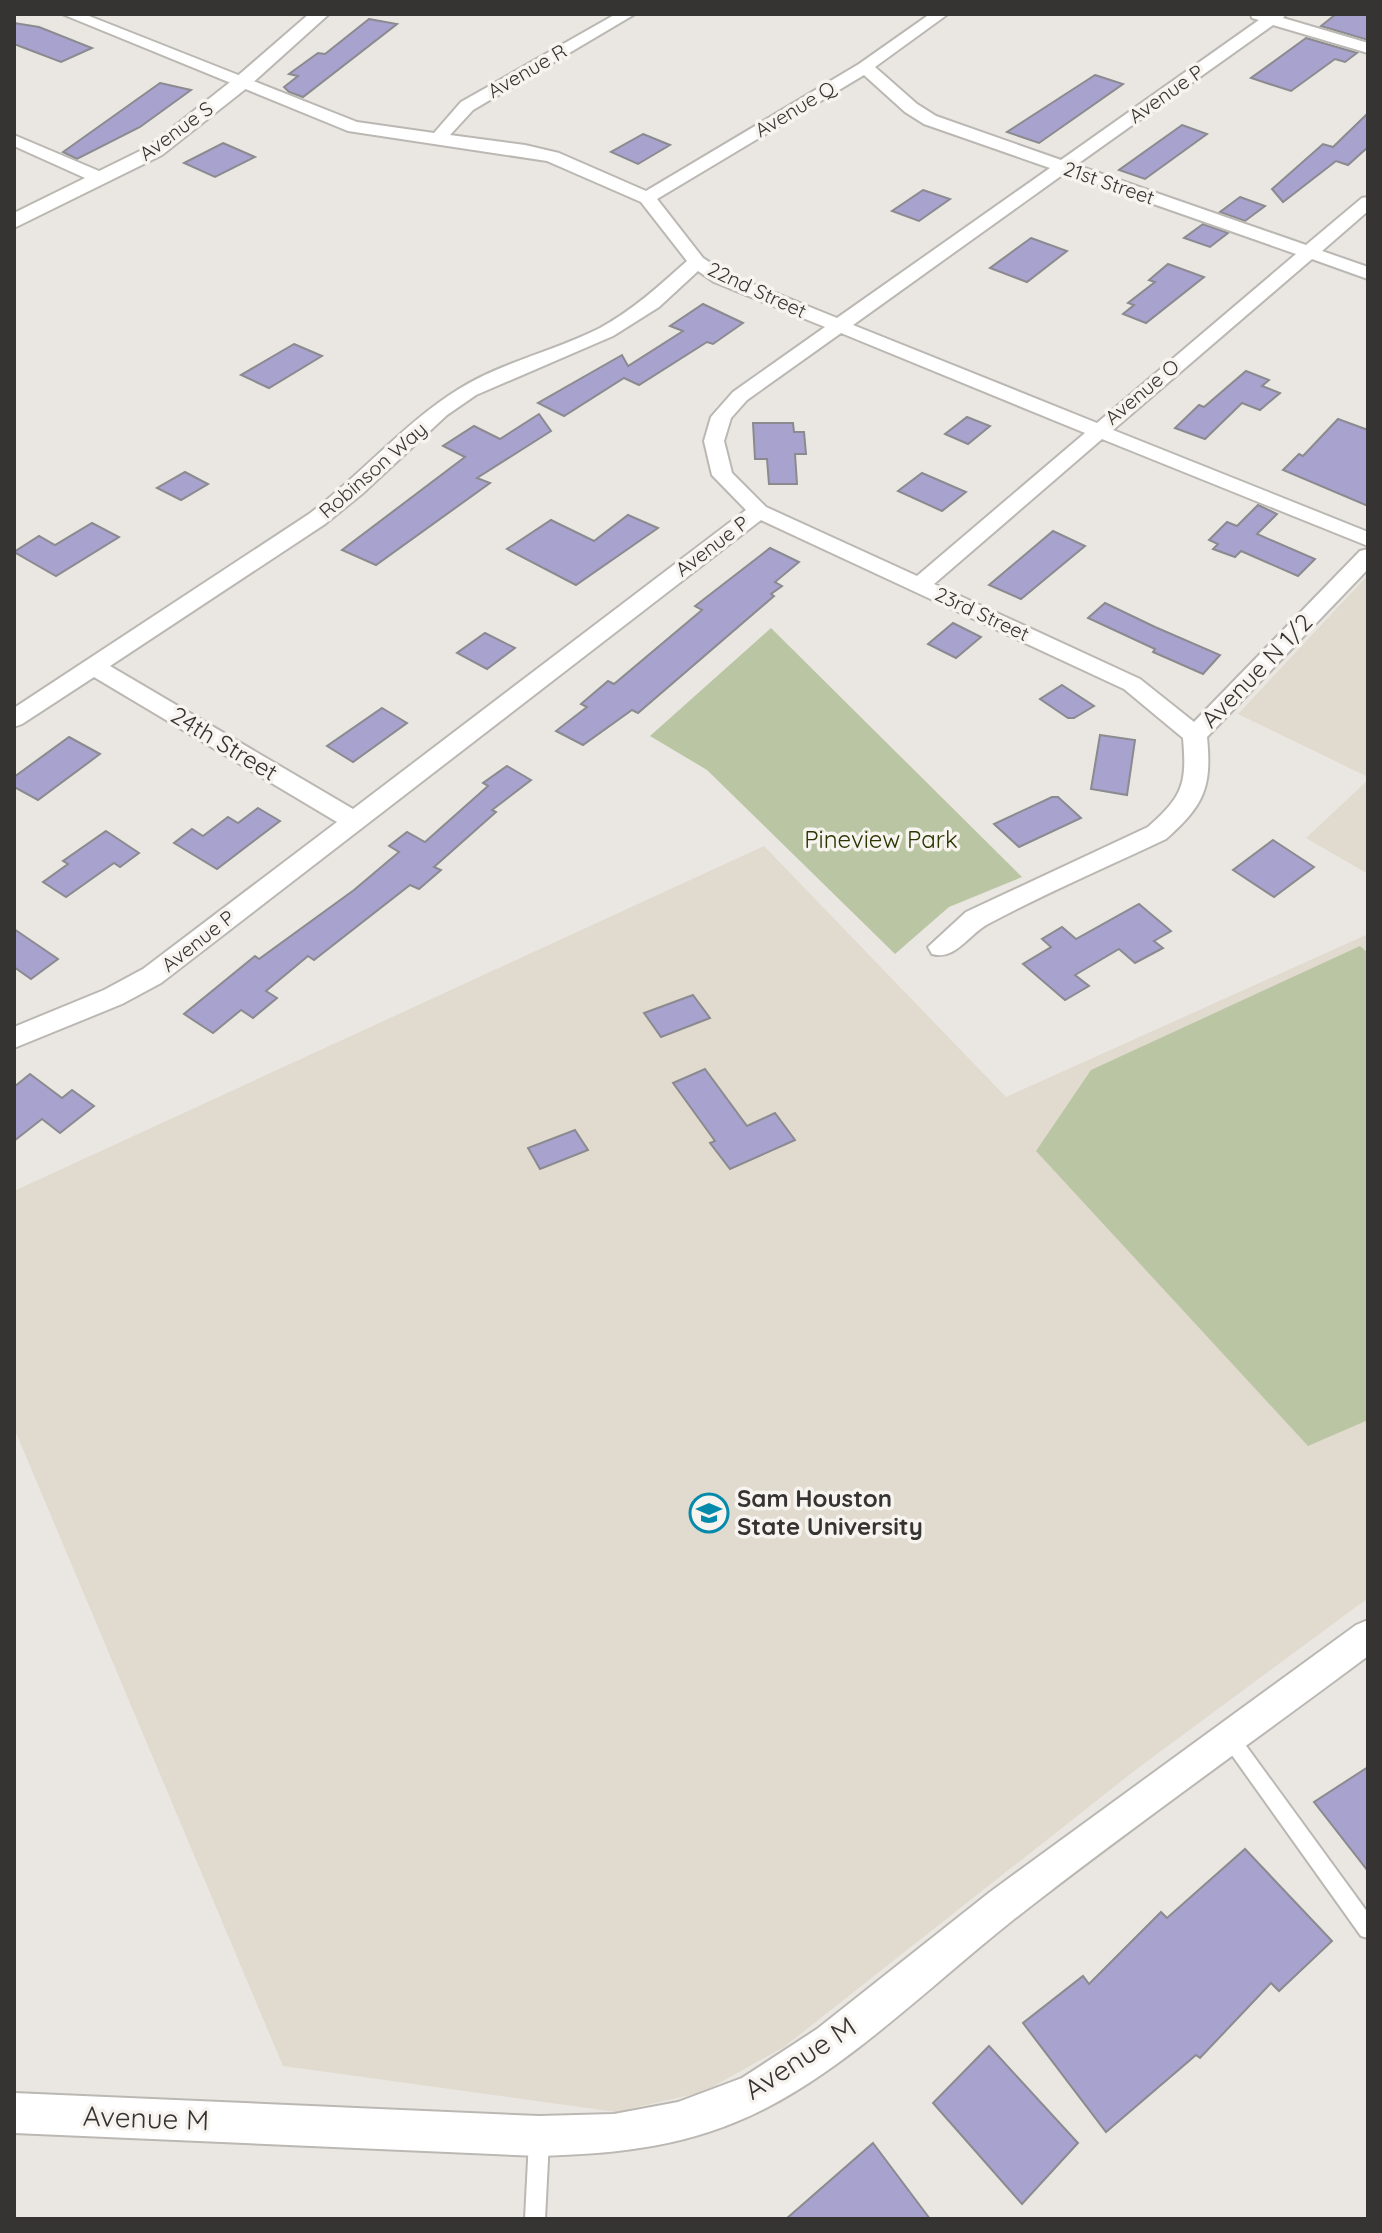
<svg xmlns="http://www.w3.org/2000/svg" width="1382" height="2233" font-family="Quicksand,sans-serif">
  <style>
    .built { fill: #e1dace }
    .green { fill: #bac6a3 }
    .building { fill: #a7a2ce; stroke: #8b8a8f; stroke-width: 2 }
    .lines { fill: none; stroke-linecap: round; stroke-linejoin: round }
    .service-casing { stroke: #bbb8b3; stroke-width: 4 }
    .minor-casing { stroke: #bbb8b3; stroke-width: 4 }
    .tertiary-casing { stroke: #bbb8b3; stroke-width: 4 }
    .service { fill: #fff; fill-rule: evenodd }
    .minor { fill: #fff; fill-rule: evenodd }
    .tertiary { fill: #fff; fill-rule: evenodd }
    .labels { text-anchor: middle; stroke-width: 7; stroke-linejoin: round; paint-order: stroke }
    .far-street-label { font-size: 20px; fill: #353432; stroke: #f7f4ef }
    .street-label { font-size: 24px; fill: #353432; stroke: #f7f4ef }
    .park-label { font-size: 24px; fill: #2a3601; stroke: #f7f4ef }
    .poi-label { font-size: 24px; font-weight: bold; fill: #353432; stroke: #f7f4ef; text-anchor: start }
    .near-street-label { font-size: 28px; fill: #353432; stroke: #f7f4ef }
  </style>
  <rect width="100%" height="100%" fill="#eae7e2"/>
  <!-- built -->
  <g class="built">
    <polygon points="1368,575 1368,777 1238,714"/>
    <polygon points="1368,780 1368,874 1306,838"/>
    <polygon points="764,846 1006,1097 1368,934 1368,1598 1138,1768 784,2047 703,2092 616,2112 283,2066 14,1428 14,1191"/>
  </g>
  <!-- green -->
  <g class="green">
    <polygon points="771,628 1022,877 949,907 895,954 707,770 650,736"/>
    <polygon points="1360,946 1368,953 1368,1420 1308,1446 1036,1151 1091,1070"/>
  </g>
  <!-- building -->
  <g class="building">
    <polygon points="1336,14 1368,14 1368,40 1321,26"/>
    <polygon points="369,19 397,24 303,97 289,92 284,87 298,76 289,74 318,53 325,54"/>
    <polygon points="14,23 39,27 92,48 61,62 14,44"/>
    <polygon points="1306,38 1357,53 1345,62 1335,59 1291,91 1251,78"/>
    <polygon points="1095,75 1123,84 1039,143 1007,132"/>
    <polygon points="160,83 191,90 140,127 77,159 63,152"/>
    <polygon points="1368,113 1368,147 1348,165 1336,161 1283,202 1272,189 1323,144 1333,147"/>
    <polygon points="1182,125 1207,134 1145,179 1119,170"/>
    <polygon points="643,134 670,145 638,164 611,152"/>
    <polygon points="223,143 255,157 215,177 184,163"/>
    <polygon points="923,190 950,199 919,221 892,211"/>
    <polygon points="1240,197 1265,206 1245,221 1220,212"/>
    <polygon points="1203,224 1228,233 1210,247 1184,238"/>
    <polygon points="1031,238 1067,251 1027,282 990,268"/>
    <polygon points="1168,264 1204,277 1146,323 1123,314 1134,305 1128,303 1155,282 1149,280"/>
    <polygon points="703,304 743,323 713,344 707,342 639,385 624,378 564,416 538,403 622,355 628,366 683,331 670,326"/>
    <polygon points="294,344 322,356 269,388 241,375"/>
    <polygon points="1246,371 1269,380 1262,386 1280,393 1260,410 1242,403 1205,439 1175,428 1199,405 1204,407"/>
    <polygon points="539,414 551,431 477,478 490,483 376,565 342,550 465,457 443,446 474,426 500,439"/>
    <polygon points="967,417 990,426 968,444 945,434"/>
    <polygon points="1338,419 1368,430 1368,506 1283,470 1299,454 1303,456"/>
    <polygon points="753,423 793,423 794,432 804,432 806,454 795,454 797,484 769,484 767,459 755,459"/>
    <polygon points="185,472 208,484 181,500 157,488"/>
    <polygon points="922,473 966,492 942,511 898,491"/>
    <polygon points="1258,505 1277,514 1257,534 1315,559 1298,576 1241,551 1235,557 1213,549 1218,544 1209,540 1227,522 1237,526"/>
    <polygon points="628,515 658,528 576,585 507,549 551,520 594,541"/>
    <polygon points="92,523 119,537 56,576 14,552 39,536 55,545"/>
    <polygon points="1053,531 1085,546 1021,599 989,585"/>
    <polygon points="770,548 799,562 775,582 782,586 771,594 774,596 638,713 632,710 583,745 556,731 587,707 581,704 608,681 614,684 702,610 695,606"/>
    <polygon points="1105,603 1155,627 1220,655 1203,674 1153,652 1155,649 1088,618"/>
    <polygon points="953,623 981,637 956,658 928,644"/>
    <polygon points="485,633 515,648 487,669 457,653"/>
    <polygon points="1062,685 1094,706 1074,718 1068,718 1040,699"/>
    <polygon points="382,708 407,723 353,762 327,746"/>
    <polygon points="1100,735 1135,740 1127,795 1091,789"/>
    <polygon points="69,737 100,754 38,800 14,787 14,777"/>
    <polygon points="507,766 531,780 492,810 496,812 434,867 441,870 419,889 410,885 314,960 308,956 266,991 277,998 253,1018 241,1010 213,1033 184,1014 255,956 259,959 354,890 399,852 389,846 407,832 425,842 488,786 483,783"/>
    <polygon points="1052,797 1058,797 1081,818 1019,847 994,824"/>
    <polygon points="258,808 280,821 217,869 174,843 192,829 203,836 228,817 238,823"/>
    <polygon points="106,831 139,853 120,867 114,863 66,897 43,882 68,864 63,861"/>
    <polygon points="1273,840 1314,867 1274,897 1233,870"/>
    <polygon points="1139,904 1171,931 1154,941 1163,948 1135,963 1119,949 1075,975 1089,986 1065,1000 1023,964 1051,947 1042,939 1062,927 1076,939"/>
    <polygon points="14,929 58,959 31,979 14,967"/>
    <polygon points="693,995 710,1018 661,1037 644,1013"/>
    <polygon points="705,1069 747,1126 775,1113 795,1140 730,1169 710,1143 715,1141 673,1083"/>
    <polygon points="30,1074 62,1098 72,1090 94,1106 60,1133 42,1119 14,1141 14,1087"/>
    <polygon points="575,1130 588,1150 540,1169 528,1148"/>
    <polygon points="1368,1767 1368,1871 1314,1802"/>
    <polygon points="1245,1849 1332,1941 1279,1991 1271,1983 1200,2058 1196,2055 1106,2132 1023,2023 1083,1976 1089,1984 1161,1912 1167,1918"/>
    <polygon points="989,2046 1078,2143 1022,2204 933,2103"/>
    <polygon points="873,2143 930,2219 786,2219"/>
  </g>
  <g class="lines">
    <!-- service casing -->
    <g class="service-casing">
      <g id="service">
        <polygon points="1230,1729 1236,1732 1368,1913 1368,1938 1361,1936 1224,1744 1221,1738 1224,1732"/>
        <polygon points="539,2130 546,2133 549,2140 545,2219 525,2219 529,2140 532,2133"/>
      </g>
    </g>
    <!-- minor casing -->
    <g class="minor-casing">
      <g id="minor">
        <path d="M62 14H84L357 122 434 133 461 102 616 14H635L473 110 450 135 525 145 559 153 646 191 859 64 930 14H948L875 67 917 104 936 116 1061 160 1259 20 1252 18 1251 14H1286L1283 18 1368 43V53L1273 25 1076 165 1306 245 1362 198 1368 197V211L1322 251 1368 267V279L1312 259 1113 430 1368 532V546L1102 439 934 584 1140 679 1194 722 1360 551 1368 549V569L1207 737C1212 788 1204 805 1166 839 1107 867 1046 893 988 924 969 934 955 961 932 954L928 947 966 912 1148 827C1183 796 1187 784 1183 738L1124 689 761 520 161 983 122 1004 14 1048V1027L104 990 143 969 337 822 94 677 22 724 14 727V708L309 514C361 475 404 423 459 389 502 362 555 351 600 328 633 310 659 286 687 261L641 202 547 161 348 131ZM864 75 905 112 924 124 1050 168 837 318 728 274 703 258 657 199ZM1065 173 1296 254 1097 423 853 325ZM698 271 714 282 825 327 733 392 711 417 704 441 712 475 746 510 353 809 110 666 325 524 362 494 447 415 476 395 613 336 659 307ZM841 333 1085 433 917 576 766 507 732 473 724 441 731 418 747 400Z"/>
        <polygon points="14,135 106,174 109,178 100,183 94,182 14,146"/>
        <path d="M1368 1620V1656C1250 1744 1129 1829 1013 1920 936 1981 854 2062 768 2107 694 2146 620 2154 539 2156L14 2133V2093L539 2116 614 2114 678 2102 742 2078 817 2029 990 1892 1356 1625Z"/>
      </g>
    </g>
    <!-- tertiary casing -->
    <g class="tertiary-casing">
      <polygon id="tertiary" points="309,14 329,14 248,87 162,155 14,228 14,213 148,147 234,79"/>
    </g>
    <!-- service -->
    <use href="#service" class="service"/>
    <!-- minor -->
    <use href="#minor" class="minor"/>
    <!-- tertiary -->
    <use href="#tertiary" class="tertiary"/>
  </g>
  <!-- icons -->
  <defs>
    <g id="university-ring" transform="scale(2)"><circle r="9.5" fill="#f7f4ef" stroke="#058aab" stroke-width="1.5"/><path d="M0-5L7-2L0 1L-7-2ZM-4 1L0 2.5L4 1V4Q0 6-4 4Z" fill="#058aab"/></g>
  </defs>
  <g fill-rule="evenodd">
    <use href="#university-ring" x="709" y="1513"/>
  </g>
  <g class="labels">
    <!-- far-street labels -->
    <g class="far-street-label">
      <text transform="translate(527 71) rotate(-30)" y="7">Avenue R</text>
      <text transform="translate(1166 94) rotate(-35)" y="7">Avenue P</text>
      <text transform="translate(795 109) rotate(-31)" y="7">Avenue Q</text>
      <text transform="translate(176 131) rotate(-36)" y="7">Avenue S</text>
      <text transform="translate(1109 183) rotate(19)" y="7">21st Street</text>
      <text transform="translate(757 290) rotate(25)" y="7">22nd Street</text>
      <text transform="translate(1142 392) rotate(-40)" y="7">Avenue O</text>
      <text transform="translate(373 470) rotate(-41)" y="7">Robinson Way</text>
      <text transform="translate(712 546) rotate(-37)" y="7">Avenue P</text>
      <text transform="translate(982 614) rotate(25)" y="7">23rd Street</text>
      <text transform="translate(198 941) rotate(-38)" y="7">Avenue P</text>
    </g>
    <!-- street labels -->
    <g class="street-label">
      <text transform="translate(1257 671) rotate(-46)" y="8">Avenue N 1/2</text>
      <text transform="translate(224 744) rotate(31)" y="8">24th Street</text>
    </g>
    <!-- park labels -->
    <g class="park-label">
      <text x="881" y="848">Pineview Park</text>
    </g>
    <!-- poi labels -->
    <g class="poi-label">
      <text x="737" y="1507">Sam Houston<tspan x="737" dy="28">State University</tspan></text>
    </g>
    <!-- near-street labels -->
    <g class="near-street-label">
      <text transform="translate(800 2058) rotate(-33)" y="10">Avenue M</text>
      <text transform="translate(146 2118) rotate(2)" y="10">Avenue M</text>
    </g>
  </g>
  <!-- border -->
  <rect width="1382" height="2233" fill="none" stroke="#353432" stroke-width="32"/>
</svg>
